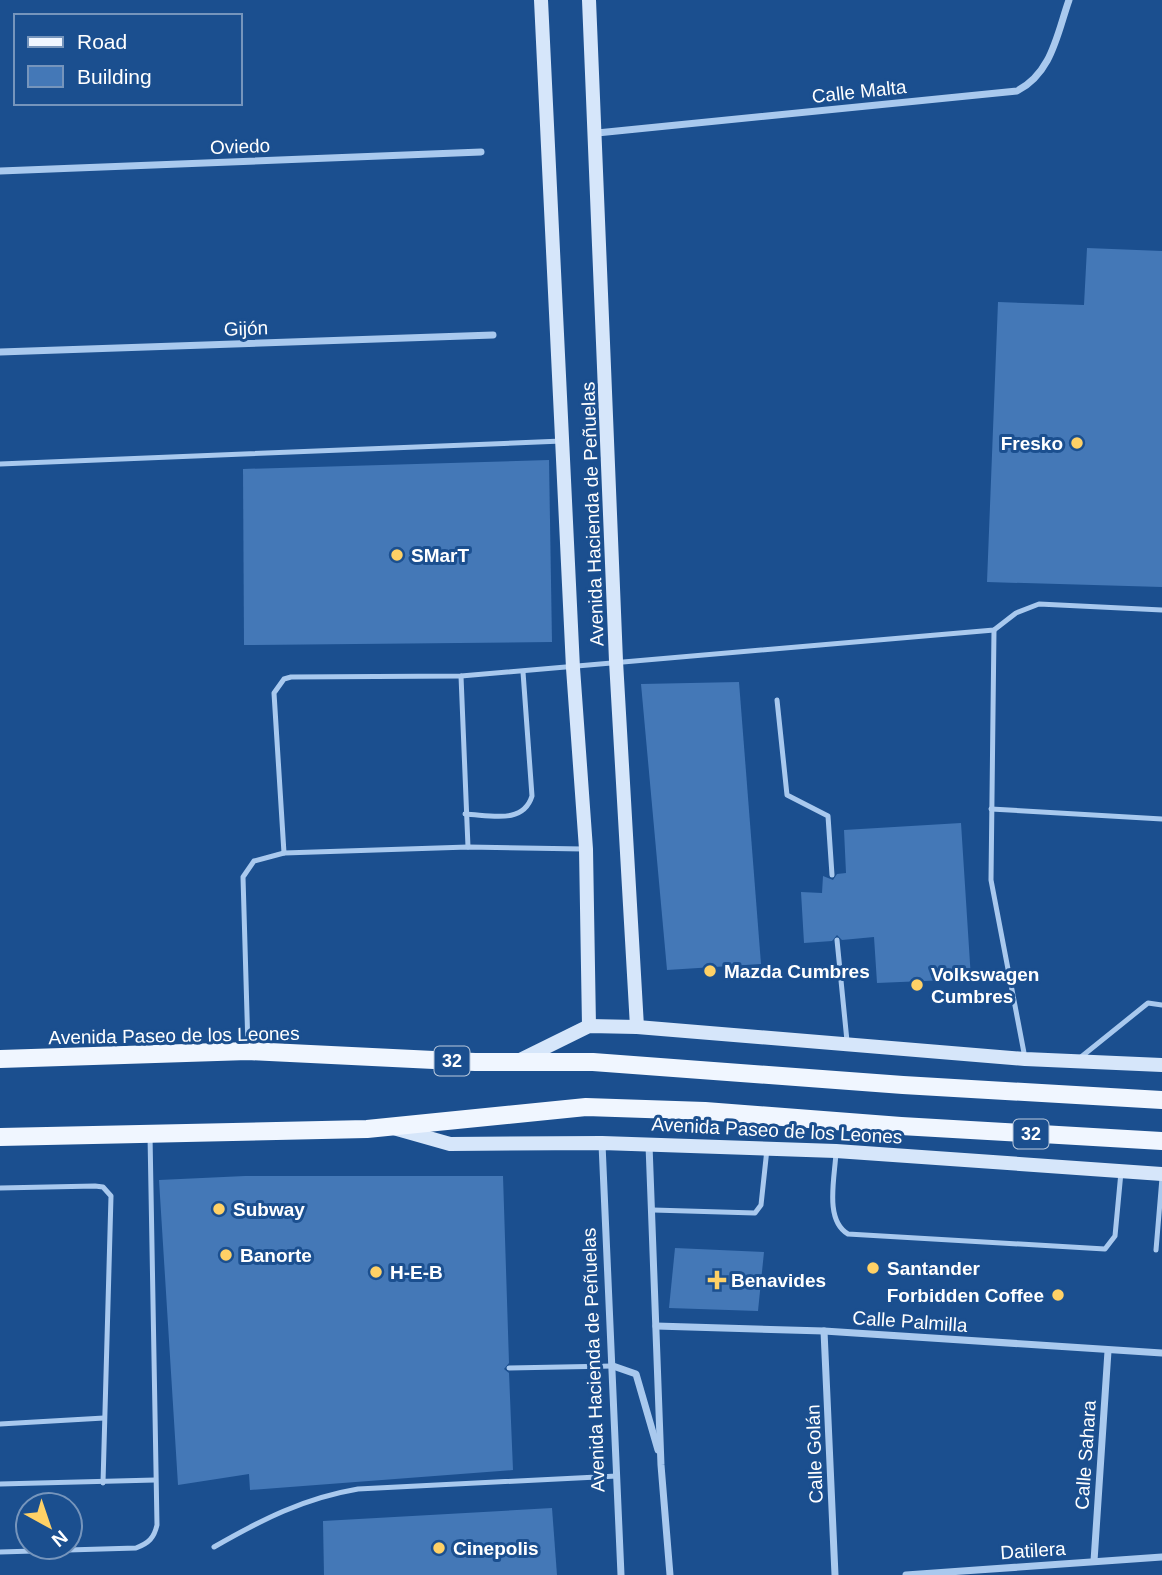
<svg xmlns="http://www.w3.org/2000/svg" width="1162" height="1575" font-family="Helvetica,sans-serif">
  <style>
    .building { fill: #4478b7 }
    .lines { fill: none; stroke-linecap: round; stroke-linejoin: round }
    .lane { stroke: #a9c9ee; stroke-width: 5 }
    .street { stroke: #a9c9ee; stroke-width: 7 }
    .secondary { stroke: #d6e6fa; stroke-width: 14 }
    .primary { stroke: #f0f6ff; stroke-width: 18 }
    .poi-dot { fill: #ffd166; stroke: #1b4f8f; stroke-width: 2.5 }
    .labels { text-anchor: middle; stroke-width: 6; stroke-linejoin: round; paint-order: stroke }
    .shield { fill: #1b4f8f; stroke: #bbcadd; stroke-width: 2 }
    .shield-label { font-size: 18px; font-weight: bold; fill: #fff }
    .street-label { font-size: 19px; fill: #fff; stroke: #1b4f8f }
    .poi-label { font-size: 19px; font-weight: bold; fill: #fff; stroke: #1b4f8f; text-anchor: start }
  </style>
  <rect width="100%" height="100%" fill="#1b4f8f"/>
  <!-- building -->
  <g class="building">
    <polygon points="1087,248 1162,251 1162,587 987,582 998,302 1084,305"/>
    <polygon points="549,460 552,642 244,645 243,469"/>
    <polygon points="739,682 761,964 667,970 641,684"/>
    <polygon points="961,823 971,979 877,983 874,937 842,940 837,935 832,941 804,943 801,892 822,893 823,876 833,880 837,874 846,873 844,830"/>
    <polygon points="245,1176 503,1176 509,1363 504,1369 509,1373 513,1470 250,1490 249,1474 178,1485 159,1180"/>
    <polygon points="675,1248 764,1252 758,1311 669,1308"/>
    <polygon points="552,1508 557,1575 324,1575 323,1521"/>
  </g>
  <g class="lines">
    <!-- lane -->
    <g class="lane">
      <polyline points="0,464 562,441"/>
      <polyline points="994,630 991,880 1025,1058"/>
      <polyline points="461,676 468,847"/>
      <polyline points="777,700 787,795 828,816 832,875"/>
      <polyline points="991,809 1162,819"/>
      <path d="M465 814C490 815 523 825 532 796L523 672"/>
      <polyline points="583,849 468,847 284,853 274,693 284,679 291,677 461,676 994,630 1016,613 1039,604 1162,610"/>
      <polyline points="837,940 847,1041"/>
      <polyline points="248,1048 243,877 254,861 284,853"/>
      <polyline points="1081,1057 1148,1003 1162,1005"/>
      <path d="M836 1152C835 1177 824 1220 848 1234L1105 1249 1115 1236 1121 1172"/>
      <polyline points="0,1188 95,1186 103,1187 111,1196 103,1483"/>
      <polyline points="653,1210 755,1213 761,1205 767,1149"/>
      <polyline points="1156,1250 1162,1178"/>
      <polyline points="509,1368 613,1366"/>
      <polyline points="0,1424 104,1418"/>
      <polyline points="0,1484 155,1480"/>
      <path d="M214 1547C261 1520 304 1498 358 1489L617 1476"/>
      <path d="M0 1552 136 1548C149 1543 154 1538 157 1525L150 1135"/>
    </g>
    <!-- street -->
    <g class="street">
      <path d="M597 133 1017 91C1052 73 1057 34 1069 0"/>
      <polyline points="0,171 481,152"/>
      <polyline points="0,352 493,335"/>
      <polyline points="602,1144 621,1575"/>
      <polyline points="649,1145 661,1465 670,1575"/>
      <polyline points="656,1326 824,1331 1162,1353"/>
      <polyline points="824,1331 835,1575"/>
      <polyline points="613,1366 636,1374 658,1450"/>
      <polyline points="1094,1561 1108,1351"/>
      <polyline points="906,1575 1162,1557"/>
    </g>
    <!-- secondary -->
    <g class="secondary">
      <polyline points="541,0 573,668 586,849 589,1026"/>
      <polyline points="589,0 616,661 637,1027"/>
      <polyline points="518,1061 589,1026 637,1027 1025,1059 1162,1065"/>
      <polyline points="397,1129 450,1144 602,1143 836,1151 1162,1174"/>
    </g>
    <!-- primary -->
    <g class="primary">
      <polyline points="0,1059 248,1051 475,1062 593,1062 903,1085 1162,1100"/>
      <polyline points="0,1137 367,1129 586,1107 705,1111 901,1126 1162,1141"/>
    </g>
  </g>
  <!-- markers -->
  <g class="poi-dot">
    <circle cx="1077" cy="443" r="7"/>
    <circle cx="397" cy="555" r="7"/>
    <circle cx="710" cy="971" r="7"/>
    <circle cx="917" cy="985" r="7"/>
    <circle cx="219" cy="1209" r="7"/>
    <circle cx="226" cy="1255" r="7"/>
    <circle cx="873" cy="1268" r="7"/>
    <circle cx="376" cy="1272" r="7"/>
    <path d="M713.5 1269.5h7v7h7v7h-7v7h-7v-7h-7v-7h7z"/>
    <circle cx="1058" cy="1295" r="7"/>
    <circle cx="439" cy="1548" r="7"/>
  </g>
  <g class="labels">
    <!-- shield labels -->
    <g class="shield">
      <rect x="434.5" y="1046.5" width="35" height="29" rx="5"/>
      <rect x="1013.5" y="1119.5" width="35" height="29" rx="5"/>
    </g>
    <g class="shield-label">
      <text x="452" y="1067">32</text>
      <text x="1031" y="1140">32</text>
    </g>
    <!-- street labels -->
    <g class="street-label">
      <text transform="translate(859 91) rotate(-6)" y="7">Calle Malta</text>
      <text transform="translate(240 146) rotate(-2)" y="7">Oviedo</text>
      <text transform="translate(246 328) rotate(-2)" y="7">Gijón</text>
      <text transform="translate(592 514) rotate(-92)" y="7">Avenida Hacienda de Peñuelas</text>
      <text transform="translate(174 1035) rotate(-1)" y="7">Avenida Paseo de los Leones</text>
      <text transform="translate(777 1130) rotate(3)" y="7">Avenida Paseo de los Leones</text>
      <text transform="translate(910 1321) rotate(4)" y="7">Calle Palmilla</text>
      <text transform="translate(593 1360) rotate(-92)" y="7">Avenida Hacienda de Peñuelas</text>
      <text transform="translate(814 1454) rotate(-92)" y="7">Calle Golán</text>
      <text transform="translate(1085 1455) rotate(-86)" y="7">Calle Sahara</text>
      <text transform="translate(1033 1550) rotate(-4)" y="7">Datilera</text>
    </g>
    <!-- poi labels -->
    <g class="poi-label">
      <text x="1063" y="450" text-anchor="end">Fresko</text>
      <text x="411" y="562">SMarT</text>
      <text x="724" y="978">Mazda Cumbres</text>
      <text x="931" y="981">Volkswagen<tspan x="931" dy="22">Cumbres</tspan></text>
      <text x="233" y="1216">Subway</text>
      <text x="240" y="1262">Banorte</text>
      <text x="887" y="1275">Santander</text>
      <text x="390" y="1279">H-E-B</text>
      <text x="731" y="1287">Benavides</text>
      <text x="1044" y="1302" text-anchor="end">Forbidden Coffee</text>
      <text x="453" y="1555">Cinepolis</text>
    </g>
  </g>
  <!-- legend -->
  <rect x="14" y="14" width="228" height="91" fill="#1b4f8f" stroke="#7695bc" stroke-width="2"/>
  <rect x="28" y="37" width="35" height="10" fill="#f0f6ff" stroke="#7695bc" stroke-width="2"/>
  <text x="77" y="49" font-size="21" fill="#ffffff">Road</text>
  <rect x="28" y="66" width="35" height="21" fill="#4478b7" stroke="#7695bc" stroke-width="2"/>
  <text x="77" y="84" font-size="21" fill="#ffffff">Building</text>
  <!-- north arrow -->
  <g transform="translate(49 1526) rotate(140)"><circle r="33" fill="#1b4f8f" stroke="#7695bc" stroke-width="2"/>
  <path d="M0-5L12 26L0 18L-12 26Z" fill="#ffd166"/>
  <text y="-10" font-size="19" font-weight="bold" text-anchor="middle" fill="#ffffff">N</text>
  </g>
</svg>
